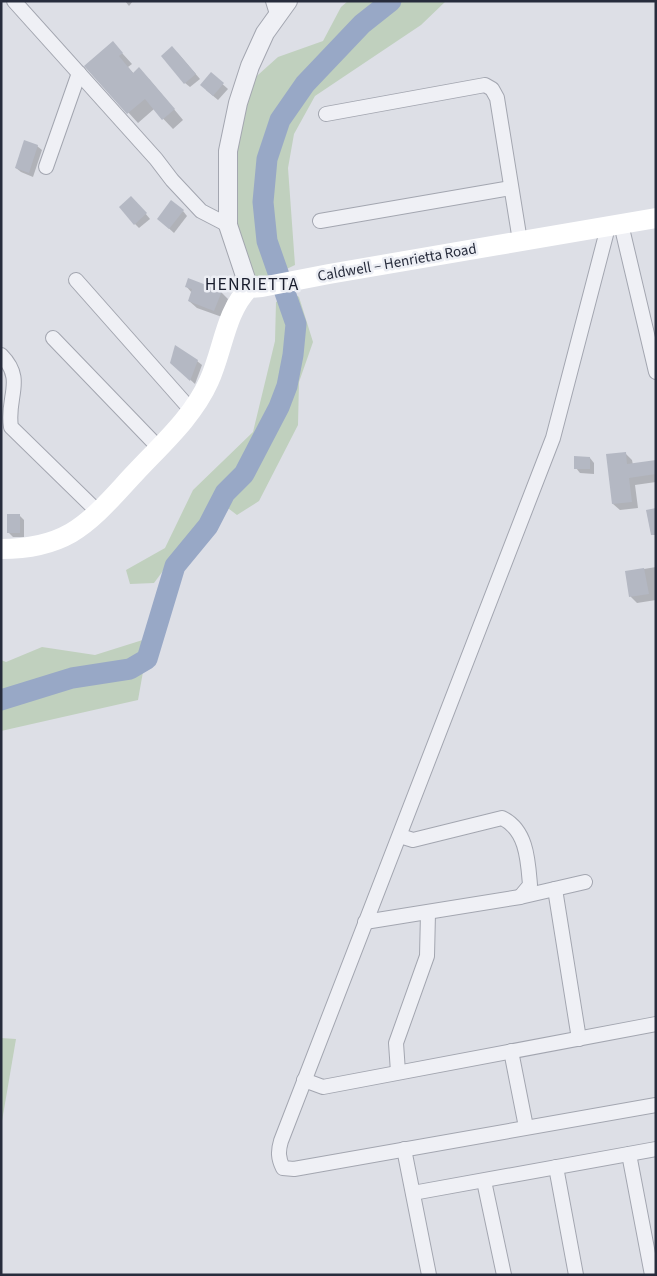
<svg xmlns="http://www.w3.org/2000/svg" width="657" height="1276" font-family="'Source Sans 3',sans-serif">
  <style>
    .green { fill: #c0d0be }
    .shadow { fill: #0003 }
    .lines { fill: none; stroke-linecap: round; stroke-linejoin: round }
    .river { stroke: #98a8c6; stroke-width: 21 }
    .building { fill: #b4b8c3 }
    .minor-casing { stroke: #a3a6b0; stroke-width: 16 }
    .tertiary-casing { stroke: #a3a6b0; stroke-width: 20 }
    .minor { stroke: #eff0f5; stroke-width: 14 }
    .tertiary { stroke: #eff0f5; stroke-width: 18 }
    .secondary { stroke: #fff; stroke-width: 20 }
    .labels { text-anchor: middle; stroke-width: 5; stroke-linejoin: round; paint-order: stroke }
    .street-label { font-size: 15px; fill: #272c3c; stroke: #eceef4 }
    .quarter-label { font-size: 18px; letter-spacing: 1px; fill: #191d2d; stroke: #eceef4 }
  </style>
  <rect width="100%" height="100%" fill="#dddfe6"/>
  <!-- green -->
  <g class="green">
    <polygon points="348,1 446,1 421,25 315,96 294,134 288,168 295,265 272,276 254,278 244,258 235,211 239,111 249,83 278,57 323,41 341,7"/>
    <polygon points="292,292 299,297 313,342 299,382 298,425 259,501 237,515 216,499 154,583 130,584 126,570 165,548 193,490 253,432 275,341 276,302"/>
    <polygon points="149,638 138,700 1,731 1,660 6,662 42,647 95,655"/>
    <polygon points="1,1038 16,1039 1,1127"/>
  </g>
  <!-- shadow -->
  <g class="shadow">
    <polygon points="125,1 133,1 129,6"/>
    <polygon points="177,52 200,79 190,87 185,83"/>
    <polygon points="122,53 132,64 128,67 134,74 149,79 183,120 173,129 154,109 138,123 86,66"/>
    <polygon points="211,74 228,89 218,100 206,90"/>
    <polygon points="37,146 42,150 33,177 21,172 16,168"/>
    <polygon points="136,202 150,219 139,228 135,224"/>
    <polygon points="183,211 187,216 174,233 163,223"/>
    <polygon points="186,286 221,292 228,299 222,317 197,308 189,301 192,293"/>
    <polygon points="197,361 202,365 195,384 172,363"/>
    <polygon points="625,453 632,460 633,465 656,462 656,482 635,485 638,508 620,510 613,504"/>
    <polygon points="590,458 594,463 594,474 580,473 576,468"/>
    <polygon points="19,515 24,520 24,537 13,537 8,532"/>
    <polygon points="656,567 656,600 637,603 631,597 626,572"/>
  </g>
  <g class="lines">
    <!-- river -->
    <polyline class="river" points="1,700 72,678 130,669 147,659 175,566 208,526 225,493 244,474 279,407 287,386 293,355 296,324 267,241 263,202 267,159 280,120 305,84 362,24 391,1"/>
  </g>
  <!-- building -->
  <g class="building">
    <polygon points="113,41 123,53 119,56 133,73 139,67 175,109 162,120 145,99 127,114 84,66"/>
    <polygon points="172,46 196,74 184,84 161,56"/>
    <polygon points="211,72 224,83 213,96 200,85"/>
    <polygon points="24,140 38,145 29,173 15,168"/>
    <polygon points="131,196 147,213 134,225 119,207"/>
    <polygon points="171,200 184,210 169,229 157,219"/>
    <polygon points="188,278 222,291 214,311 188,301 192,289 185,287"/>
    <polygon points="175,345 198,360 190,381 170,363"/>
    <polygon points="626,452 627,464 656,460 656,474 629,478 632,502 612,504 606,454"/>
    <polygon points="574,456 590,457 590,469 574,469"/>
    <polygon points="656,508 656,535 651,535 646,510"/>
    <rect x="7" y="514" width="13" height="19"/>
    <polygon points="644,568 649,594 629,597 625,571"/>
  </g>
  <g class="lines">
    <!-- minor casing -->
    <g class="minor-casing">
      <g id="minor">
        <polyline points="14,1 156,159 172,180 201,211 228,225"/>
        <polyline points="273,1 277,14"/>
        <polyline points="326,114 485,85 492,89 497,98 520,241"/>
        <polyline points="46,167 79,73"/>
        <polyline points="320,221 511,188"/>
        <polyline points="621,224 656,372"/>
        <path d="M608 227 553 438 281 1141C278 1151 278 1158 283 1168L294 1169 656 1105"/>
        <polyline points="76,280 191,410"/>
        <polyline points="53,338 159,448"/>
        <path d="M1 355C26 380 6 397 11 427L98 512"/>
        <path d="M400 836 413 840 502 818C527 830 528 861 530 885L520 897"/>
        <polyline points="555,889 579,1039"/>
        <polyline points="365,922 520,897 585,882"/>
        <polyline points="511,1051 526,1127"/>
        <polyline points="398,1072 396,1043 427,956 428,913"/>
        <polyline points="304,1080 323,1087 656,1024"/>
        <polyline points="404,1149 429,1275"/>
        <polyline points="629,1154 652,1275"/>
        <polyline points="556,1167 576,1275"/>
        <polyline points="484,1181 504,1275"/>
        <polyline points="413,1193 656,1149"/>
      </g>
    </g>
    <!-- tertiary casing -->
    <g class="tertiary-casing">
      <polyline id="tertiary" points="249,288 228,225 228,151 238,103 250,66 265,33 288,1"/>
    </g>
    <!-- minor -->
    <use href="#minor" class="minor"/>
    <!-- tertiary -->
    <use href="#tertiary" class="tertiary"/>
    <!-- secondary -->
    <path class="secondary" d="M1 549C25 549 50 545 71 533 96 518 115 494 135 473 161 445 193 417 209 381 223 351 225 312 249 288L262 287 329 274 656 218"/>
  </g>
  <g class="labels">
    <!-- street labels -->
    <g class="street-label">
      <text transform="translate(397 262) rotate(-10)" y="5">Caldwell – Henrietta Road</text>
    </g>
    <!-- quarter labels -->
    <g class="quarter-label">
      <text x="252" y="290">HENRIETTA</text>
    </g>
  </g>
  <!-- border -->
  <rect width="657" height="1276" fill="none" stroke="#272c3c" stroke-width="5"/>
</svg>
